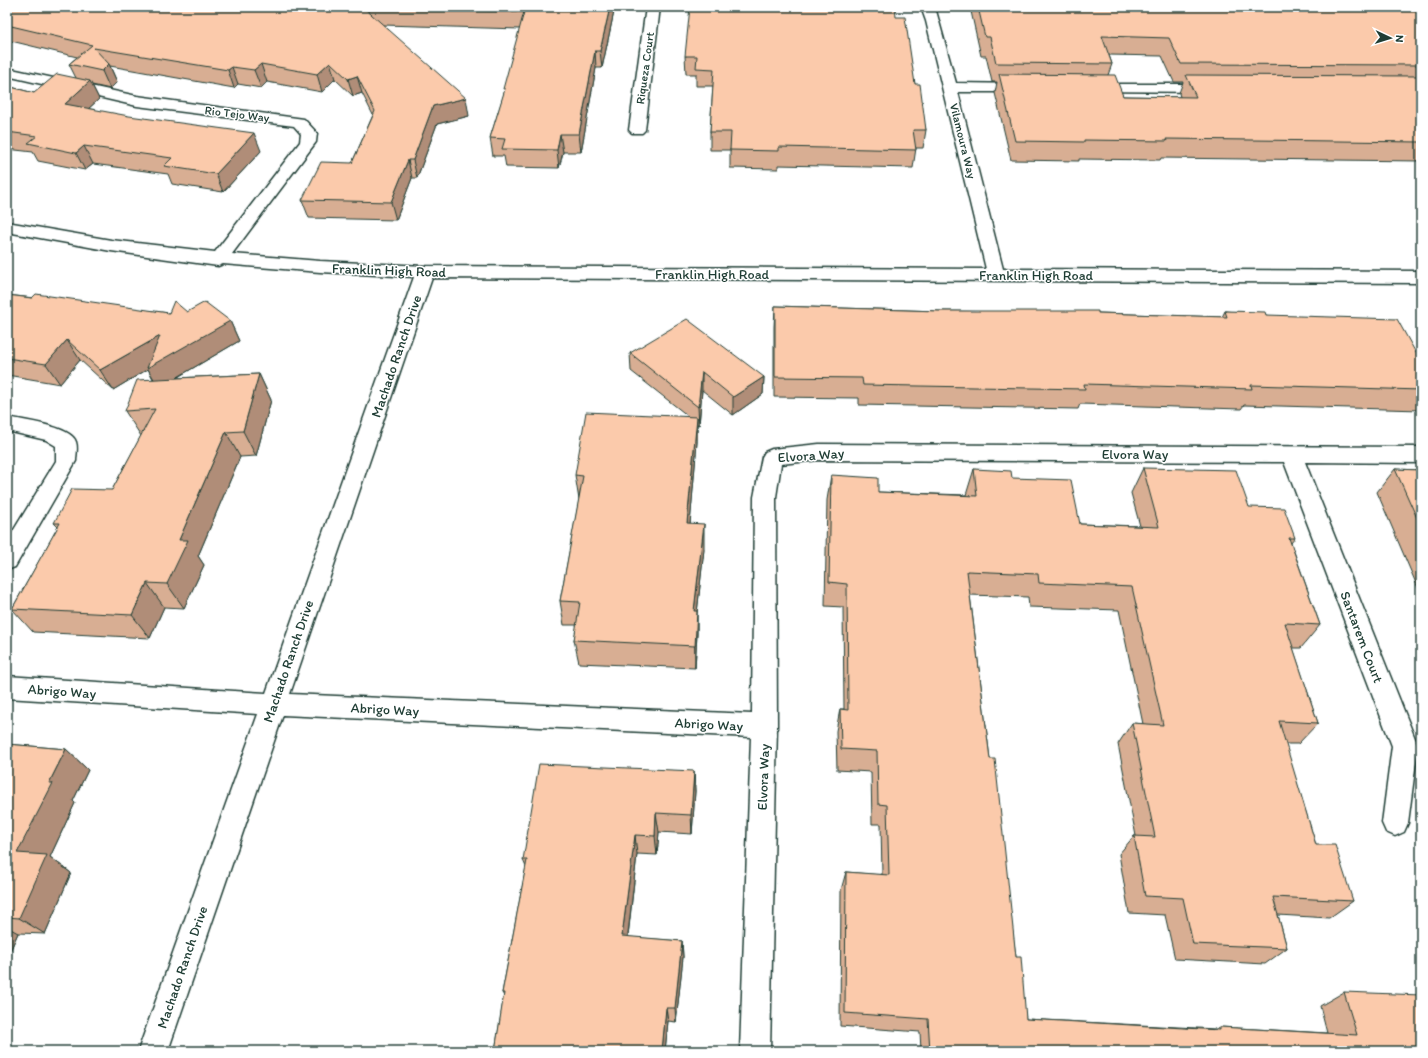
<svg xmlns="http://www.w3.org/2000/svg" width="1428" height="1058" font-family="Itim,sans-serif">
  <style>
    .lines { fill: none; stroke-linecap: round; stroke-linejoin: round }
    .minor-casing { stroke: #1f3d34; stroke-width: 3 }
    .minor { fill: #fff; fill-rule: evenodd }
    .wall { fill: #d8ae93; stroke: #1f3d34; fill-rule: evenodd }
    .shaded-wall { fill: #b08d78; stroke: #1f3d34 }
    .building { fill: #fbcaab; stroke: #1f3d34 }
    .labels { text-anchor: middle; stroke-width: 3; stroke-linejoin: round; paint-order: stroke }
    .far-street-label { font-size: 12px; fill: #1f3d34; stroke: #fff }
    .street-label { font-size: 14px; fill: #1f3d34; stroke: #fff }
  </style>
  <rect width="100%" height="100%" fill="#fff"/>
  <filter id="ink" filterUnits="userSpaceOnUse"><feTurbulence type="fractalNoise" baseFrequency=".025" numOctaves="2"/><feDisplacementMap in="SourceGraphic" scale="8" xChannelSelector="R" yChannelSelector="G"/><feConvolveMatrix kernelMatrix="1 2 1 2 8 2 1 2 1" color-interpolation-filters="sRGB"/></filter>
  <g filter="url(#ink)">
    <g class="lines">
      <!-- minor casing -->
      <g class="minor-casing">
        <g id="minor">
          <polygon points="646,7 660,7 645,130 642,133 632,133 629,130"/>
          <polygon points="921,7 935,7 956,83 1026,84 1031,85 1033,88 1031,91 1026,92 958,92 1003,269 1421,271 1421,283 432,278 290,694 752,714 754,497 762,457 765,452 772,449 819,444 1421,447 1421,463 1305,462 1418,746 1408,823 1404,832 1395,836 1386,832 1382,823 1392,746 1284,462 819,460 781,464 776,497 777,726 770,1051 740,1051 751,737 283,715 168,1051 138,1051 258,714 7,698 7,676 266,693 414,277 320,272 223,264 218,266 111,251 7,232 7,222 111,240 215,252 300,142 301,134 294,126 137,106 7,76 7,68 137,96 304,119 317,133 316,142 232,254 320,261 425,266 986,269 926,21"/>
          <polygon points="1090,84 1210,84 1215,85 1217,88 1215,91 1210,92 1085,91 1083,88 1085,85"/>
          <path d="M7 417C21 420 72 426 76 442 78 448 76 455 76 461L15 567 7 570V541L56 461V446L46 440 7 431Z"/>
        </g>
      </g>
      <!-- minor -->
      <use href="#minor" class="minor"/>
    </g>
    <!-- wall -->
    <g class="wall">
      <polygon points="7,7 615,7 602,68 596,68 581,152 563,152 559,168 506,167 504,156 493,156 490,138 504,94 520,29 383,25 469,116 437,124 417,178 412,178 396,220 309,218 302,200 352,163 373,115 362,93 353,96 335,79 322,92 267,82 261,88 238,84 234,88 110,66 117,82 110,89 92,85 99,99 88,109 261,151 223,192 172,184 168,174 93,164 85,170 38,161 33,152 7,149 7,86 34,93 76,78 69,64 77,57 7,40"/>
      <path d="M970 7H1421V161L1161 158 1160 160 1079 159V161L1011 160 995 93 997 82H992L986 56H981ZM1109 55 1162 56 1174 82H1183L1179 93 1180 97 1123 96 1108 75 1112 64Z"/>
      <polygon points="896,17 915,84 926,130 923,148 916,148 913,168 778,165 778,169 730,168 730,150 710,150 710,132 713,86 696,86 696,74 686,74 685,56"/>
      <polygon points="7,295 169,313 187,312 230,321 239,341 176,378 259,374 271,400 256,456 240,457 198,556 204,565 184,608 164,607 150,638 33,632 12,609 58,527 54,523 112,490 141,436 125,411 153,379 148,369 113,390 80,360 60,384 7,375"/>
      <polygon points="775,306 939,311 1098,313 1222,317 1225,311 1266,315 1421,362 1421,410 1244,405 1241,409 1080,404 1078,409 859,405 859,398 774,397 774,327"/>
      <polygon points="630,353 764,377 763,394 733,415 702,390 699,425 697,424 697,442 690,524 704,549 697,613 697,634 695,668 579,663 574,640 577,625 564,625 560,601 579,500 575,475 688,416 631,371"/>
      <polygon points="1143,468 1249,507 1295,538 1291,543 1320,625 1301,648 1293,648 1318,723 1298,744 1285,744 1316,845 1353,901 1329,918 1278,915 1287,948 1265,964 1175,959 1165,915 1129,913 1119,854 1134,836 1136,836 1118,744 1132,723 1143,724 1119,610 1029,607 1028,597 970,595 990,759 1016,957 1026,1019 1216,1029 1220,1027 1327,1033 1320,1006 1344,992 1421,1051 921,1051 920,1032 840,1026 841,890 846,872 882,875 881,824 872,824 871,772 837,770 836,731 840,709 844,709 843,607 825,606 827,500 831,475 878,492 966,495 974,469 1012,478 1080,524 1140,526 1131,493"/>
      <polygon points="1395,469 1421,470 1421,595 1377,492"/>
      <polygon points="7,744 66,749 88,770 73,801 75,803 50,857 71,873 45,934 18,933 7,958"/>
      <polygon points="694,771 695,791 692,834 659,832 657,855 637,854 628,937 682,941 683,957 676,1022 668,1021 665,1051 495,1051 504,996 502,993 526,867 523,860"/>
    </g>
    <!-- shaded-wall -->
    <g class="shaded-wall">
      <polygon points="610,7 615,7 602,68 600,51"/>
      <polygon points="595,51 596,68 581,152 579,134"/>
      <polygon points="330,62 335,79 322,92 317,74"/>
      <polygon points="109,64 117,82 110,89 102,71"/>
      <polygon points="261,64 267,82 261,88 254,70"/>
      <polygon points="232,67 238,84 234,88 228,70"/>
      <polygon points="357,76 362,93 353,96 348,79"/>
      <polygon points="90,81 99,99 74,122 65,104"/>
      <polygon points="466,98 469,116 437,124 417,178 413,160 433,106"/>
      <polygon points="254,133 261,151 223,192 216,174"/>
      <polygon points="560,134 563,152 559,168 557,150"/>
      <polygon points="84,146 93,164 85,170 76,153"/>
      <polygon points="408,160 412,178 396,220 391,202"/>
      <polygon points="230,321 239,341 159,388 148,369 113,390 100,370 160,336"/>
      <polygon points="67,340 80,360 60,384 46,364"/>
      <polygon points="702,372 702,390 699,425 698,407"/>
      <polygon points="259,374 271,400 256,456 243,431"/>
      <polygon points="764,377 763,394 733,415 733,397"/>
      <polygon points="697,417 697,442 688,548 687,523"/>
      <polygon points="226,432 240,457 198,556 204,565 184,608 167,584 179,540"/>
      <polygon points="704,524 704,549 697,613 697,634 695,668 694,611"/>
      <polygon points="147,583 164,607 150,638 132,615"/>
      <polygon points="66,749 88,770 73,801 75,803 50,857 71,873 45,934 19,918 17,853 49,783"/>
      <polygon points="694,771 695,791 692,834 691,815"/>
      <polygon points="656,813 659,832 657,855 655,836"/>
      <polygon points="635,835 637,854 626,952 622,936"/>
      <polygon points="7,927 18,933 7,958"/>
      <polygon points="682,941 683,957 676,1022 675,1008"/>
      <polygon points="666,1008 668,1021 665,1051 662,1051"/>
    </g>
    <!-- building -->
    <g class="building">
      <polygon points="7,7 610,7 600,51 595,51 579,134 560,134 557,150 502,149 505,139 490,138 505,89 503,89 524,12 363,7 466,98 433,106 413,160 408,160 391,202 302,200 321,162 352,163 375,111 357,76 348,79 330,62 317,74 261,64 254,70 232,67 228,70 94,48 109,64 102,71 69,64 92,45 7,25"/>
      <polygon points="690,7 895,7 896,17 905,17 915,84 920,84 926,130 913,130 916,150 779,147 779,151 730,150 731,132 710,132 714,69 696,68 697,56 685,56"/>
      <polygon points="978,7 1421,7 1421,65 1181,64 1169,38 1102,36 1112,64 996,63 990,37 985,37"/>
      <polygon points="57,74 90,81 65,104 129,116 254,133 216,174 164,166 172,158 84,146 76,153 28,143 37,136 7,132 7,86 34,93"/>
      <polygon points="999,74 1115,75 1123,96 1196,97 1186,75 1421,76 1421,142 1166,139 1167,141 1084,140 1084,142 1015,141"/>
      <polygon points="36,294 169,313 174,301 187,312 205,302 230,321 147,368 160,336 100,370 67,340 46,364 7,358 7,295 32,298"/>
      <polygon points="775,306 939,311 1098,311 1098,313 1227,317 1225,311 1265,312 1266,315 1397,319 1421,362 1421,390 1251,385 1252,389 1084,384 1085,389 863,385 862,378 775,377"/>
      <polygon points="687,319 764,377 733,397 702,372 698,407 630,353"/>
      <polygon points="259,374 243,431 226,432 179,540 188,540 167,584 147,583 132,615 12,609 60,523 54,523 72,489 112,490 155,409 125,411 137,380"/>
      <polygon points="586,412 697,417 687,523 704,524 694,611 697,611 695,646 574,640 580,602 560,601 583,476 575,475"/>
      <polygon points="1143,468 1236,470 1249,507 1284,508 1295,538 1289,538 1320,625 1285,623 1318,723 1279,721 1316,845 1335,845 1353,901 1273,897 1287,948 1193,944 1183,898 1145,896 1134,836 1155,837 1132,723 1163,725 1132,587 1039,583 1038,574 967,571 990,759 995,759 1016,957 1021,957 1026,1019 1220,1030 1220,1027 1357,1035 1344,992 1421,995 1421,1051 930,1051 928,1019 845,1013 846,872 889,875 887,805 878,804 877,751 841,749 840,709 848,710 847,584 829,582 831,475 878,478 878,492 977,496 974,469 1011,471 1012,478 1071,480 1080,524 1159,527"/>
      <polygon points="1395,469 1421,470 1421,527"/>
      <polygon points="7,744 66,749 49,783 53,783 17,853 47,855 19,918 7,917"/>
      <polygon points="539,764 694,771 691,815 656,813 655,836 635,835 622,936 682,941 675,1008 666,1008 662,1051 495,1051 504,993 502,993 527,860 523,860"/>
    </g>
  </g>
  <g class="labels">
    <!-- far-street labels -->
    <g class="far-street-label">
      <text transform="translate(645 68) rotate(-82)" y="4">Riqueza Court</text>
      <text transform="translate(237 114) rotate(7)" y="4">Rio Tejo Way</text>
      <text transform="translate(963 141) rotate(76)" y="4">Vilamoura Way</text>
    </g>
    <!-- street labels -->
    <g class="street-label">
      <text transform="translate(389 270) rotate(2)" y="5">Franklin High Road</text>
      <text x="712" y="279">Franklin High Road</text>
      <text x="1036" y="280">Franklin High Road</text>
      <text transform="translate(396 356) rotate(-71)" y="5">Machado Ranch Drive</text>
      <text x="1135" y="459">Elvora Way</text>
      <text transform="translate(811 455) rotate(-4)" y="5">Elvora Way</text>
      <text transform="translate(1362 637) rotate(69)" y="5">Santarem Court</text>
      <text transform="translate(288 661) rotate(-71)" y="5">Machado Ranch Drive</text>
      <text transform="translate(62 691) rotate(4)" y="5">Abrigo Way</text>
      <text transform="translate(385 709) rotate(3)" y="5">Abrigo Way</text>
      <text transform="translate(709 724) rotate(3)" y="5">Abrigo Way</text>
      <text transform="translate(763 777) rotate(-88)" y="5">Elvora Way</text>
      <text transform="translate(182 967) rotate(-71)" y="5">Machado Ranch Drive</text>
    </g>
  </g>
  <!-- margin -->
  <rect width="1428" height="1058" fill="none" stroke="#fff" stroke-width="24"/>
  <rect x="12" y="12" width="1404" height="1034" fill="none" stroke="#1f3d34" stroke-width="1.5" filter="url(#ink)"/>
  <!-- north arrow -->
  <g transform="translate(1390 38) rotate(94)" stroke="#ffffff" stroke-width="3" paint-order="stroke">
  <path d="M0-3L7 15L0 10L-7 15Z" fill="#1f3d34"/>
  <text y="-6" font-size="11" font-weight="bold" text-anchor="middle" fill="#1f3d34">N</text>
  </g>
</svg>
